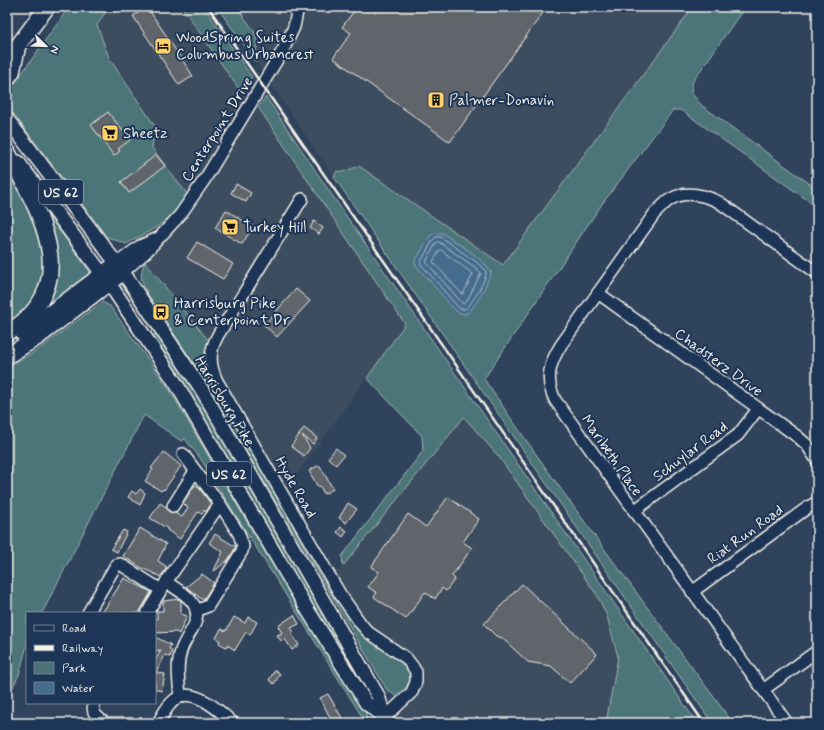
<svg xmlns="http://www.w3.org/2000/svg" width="824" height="730" font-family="Mynerve,sans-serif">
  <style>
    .built { fill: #3e4d61 }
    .green { fill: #4c7478; stroke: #a0b2b0; fill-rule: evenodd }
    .water { fill: #456c8d; stroke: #8ba1b1 }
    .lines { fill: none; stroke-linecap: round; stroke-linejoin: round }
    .shore { stroke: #aebcc4; stroke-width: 1 }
    .building { fill: #5e656a; stroke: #f4f1e8 }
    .minor-casing { stroke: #f4f1e8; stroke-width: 14 }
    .major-casing { stroke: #f4f1e8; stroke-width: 16 }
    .highway-casing { stroke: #f4f1e8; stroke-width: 18 }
    .minor { stroke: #1d3557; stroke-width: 11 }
    .major { stroke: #1d3557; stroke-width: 13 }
    .highway { stroke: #1d3557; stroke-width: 15 }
    .rail { stroke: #f4f1e8; stroke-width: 2.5 }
    .labels { text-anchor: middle; stroke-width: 4; stroke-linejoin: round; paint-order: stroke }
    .shield { fill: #1d3557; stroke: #b4b9bc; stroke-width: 1 }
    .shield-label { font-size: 14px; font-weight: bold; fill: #f4f1e8 }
    .poi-label { font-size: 15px; fill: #f4f1e8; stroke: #1d3557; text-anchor: start }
    .street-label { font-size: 15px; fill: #f4f1e8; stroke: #1d3557 }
  </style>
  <rect width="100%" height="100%" fill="#30435d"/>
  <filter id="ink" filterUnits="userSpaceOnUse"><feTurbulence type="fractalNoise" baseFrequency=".025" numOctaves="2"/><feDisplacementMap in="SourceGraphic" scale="8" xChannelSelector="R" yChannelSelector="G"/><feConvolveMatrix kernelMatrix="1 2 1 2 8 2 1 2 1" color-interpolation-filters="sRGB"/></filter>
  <g filter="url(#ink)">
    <!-- built -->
    <g class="built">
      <polygon points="109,7 182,7 241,92 252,77 266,97 258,107 405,324 280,498 211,377 207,368 132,241 166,222 185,191 152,148 155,126 109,58 97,25"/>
      <polygon points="237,7 693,7 503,265 359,166 343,172 337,171 334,177 256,62 257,41 254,31"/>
      <polygon points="464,416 499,457 597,595 607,616 618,657 606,723 367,723 407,686 350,620 328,580 343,566"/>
    </g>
    <!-- green -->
    <g class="green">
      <path d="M69 7H109L97 25 109 58 155 126 152 148 188 195C171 222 153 229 126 244L107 237 7 105V94Z"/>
      <polygon points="182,7 204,7 252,77 241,92"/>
      <polygon points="217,7 237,7 254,31 257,41 256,62"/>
      <path d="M693 7H745L693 81 691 92 701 105 817 189V207L681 110H673L602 204 484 379C563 496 649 609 733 723H712L334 177 337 171 343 172 359 166 503 265ZM442 233C454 241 486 260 491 273L471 310 459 313 414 263Z"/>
      <polygon points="266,97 338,204 697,723 606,723 618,657 607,616 597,595 499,457 464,417 343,566 342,556 423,451 422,436 367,378 405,324 258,107"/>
      <polygon points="7,169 22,194 38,229 45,255 45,276 31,308 7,329"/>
      <polygon points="50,218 90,272 90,276 43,313 41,310 47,220"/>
      <path d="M145 262 209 341 206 354 350 620C356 626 361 633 368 638 378 646 405 659 409 671 414 682 403 690 396 696L387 690 202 376 147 293C141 281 139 275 145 262Z"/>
      <polygon points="102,302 110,306 169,389 253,532 366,711 366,723 200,458 185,439 181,441 144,415 42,613 27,613 27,645 19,675 7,698 7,367 38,350"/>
      <polygon points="155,334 189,377 366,683 362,685 308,601 152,337"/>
    </g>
    <!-- water -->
    <path class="water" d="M435 233H442C454 241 486 260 491 273 485 287 478 305 466 314L459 313 455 310 414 263 430 236Z"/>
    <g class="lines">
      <!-- shore -->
      <g class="shore">
        <path d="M436 237H441L479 264 486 271C487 279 472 304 465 309H461L458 307 420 263 433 240Z"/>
        <polygon points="439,242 476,268 481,273 468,299 464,304 462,303 426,262 436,243"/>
        <polygon points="441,250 473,274 463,294 461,293 433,262 439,251"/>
      </g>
    </g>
    <!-- building -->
    <g class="building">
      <polygon points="147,7 193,76 179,85 133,16"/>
      <polygon points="357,7 547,7 450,142 333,58 351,33 342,27"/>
      <polygon points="108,112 130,140 118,149 120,151 114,156 91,125"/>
      <polygon points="156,155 165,166 129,193 121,182"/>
      <polygon points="236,184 251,193 246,202 231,193"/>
      <polygon points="226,210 253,227 242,244 215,228"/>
      <polygon points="314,221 323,228 319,234 310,228"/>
      <polygon points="197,242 233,264 223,279 187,258"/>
      <polygon points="296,289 310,301 277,337 264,325"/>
      <polygon points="304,428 317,438 313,444 302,435 310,448 304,456 291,446"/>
      <polygon points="336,448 344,455 336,465 328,458"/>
      <polygon points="164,452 181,466 164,490 163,489 161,491 145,481 153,469 151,468"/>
      <polygon points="317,466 320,466 333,489 324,494 320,486 318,487 309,471"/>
      <polygon points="195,485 199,488 211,504 206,512 204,510 202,514 198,512 180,539 167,530 168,529 150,518 160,503 166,507 169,512 175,513 182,517 188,508 183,503"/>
      <polygon points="140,489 145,493 140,505 128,497 132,491 136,494"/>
      <polygon points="448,497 479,519 463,542 472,548 452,576 455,579 446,591 442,588 435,599 425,592 406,619 374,597 377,593 368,587 379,572 371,567 408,514 426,527"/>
      <polygon points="348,503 357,509 346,523 339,518"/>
      <polygon points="341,527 347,531 343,537 337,532"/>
      <polygon points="140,528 166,544 158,561 167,567 161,577 140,567 123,556"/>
      <polygon points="123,530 127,532 117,552 111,549"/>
      <polygon points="215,534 236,547 228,560 213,572 223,552 209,543"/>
      <polygon points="202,574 214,583 203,600 186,587"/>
      <polygon points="124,578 151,592 139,613 102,613"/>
      <polygon points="522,584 597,654 570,683 551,666 528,662 502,638 496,636 484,624"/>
      <polygon points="179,599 181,601 181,614 187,616 179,634 176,632 155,633 155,619 157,619 157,611 163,611 163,601"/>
      <polygon points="294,615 299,624 291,628 294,632 292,634 299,645 292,650 285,639 281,641 277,635 282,633 278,626"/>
      <polygon points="234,617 245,623 248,617 257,622 250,635 246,632 235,650 227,645 226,647 219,643 220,641 216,638 221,629 226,631"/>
      <polygon points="155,637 171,645 169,649 172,651 170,657 165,655 156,673 165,674 162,691 155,689 155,661 161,650 155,651"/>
      <polygon points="275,670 280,674 274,684 269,680"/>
      <polygon points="328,694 342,718 343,721 340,723 333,723 320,698"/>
    </g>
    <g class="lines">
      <!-- minor casing -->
      <g class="minor-casing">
        <g id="minor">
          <path d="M302 199 218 335C209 351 209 364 217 381L340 594 361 624 368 632 406 658 413 667 416 672V682L412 692 379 723"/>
          <polyline points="116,264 140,246 156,239"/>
          <polyline points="123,272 146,252 180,215 205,179 283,50 294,27 298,7"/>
          <polyline points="598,293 798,437 807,445 817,460"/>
          <polyline points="183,454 220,504 239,534 243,546 242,551 208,606 196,611"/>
          <polyline points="173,506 195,471"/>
          <polyline points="634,511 738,435 758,409"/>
          <path d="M166 582C179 591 201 601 196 620 193 631 184 640 181 651 176 665 179 681 180 697"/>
          <polyline points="692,592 807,508 817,502"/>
          <polyline points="88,613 116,565 120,564 161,590"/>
          <polyline points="147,613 166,582 220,504"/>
          <polyline points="763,690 817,651"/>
          <path d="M94 703C91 713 97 717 105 723"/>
          <path d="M158 723C163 714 168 704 177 698 194 687 221 712 233 723"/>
          <path d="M787 723 555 400C545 379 549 364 561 345L655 213C660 209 665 202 671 199 687 190 704 195 719 202L817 273"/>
        </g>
      </g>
      <!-- major casing -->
      <g class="major-casing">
        <g id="major">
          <polyline points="7,119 123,272 202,390 378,696 385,718 387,723"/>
          <polyline points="18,162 109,283 177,385 307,609 366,703 385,718"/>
        </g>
      </g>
      <!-- highway casing -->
      <g class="highway-casing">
        <g id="highway">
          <polyline points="7,60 47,7"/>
          <polyline points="7,79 12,72 17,50"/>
          <path d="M7 151C39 213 86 284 7 333"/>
          <polyline points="22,333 29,329 112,267"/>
          <polyline points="7,356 38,337 123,272"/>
        </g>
      </g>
      <!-- minor -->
      <use href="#minor" class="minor"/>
      <!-- major -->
      <use href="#major" class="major"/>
      <!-- highway -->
      <use href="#highway" class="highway"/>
      <!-- rail -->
      <polyline class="rail" points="208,7 704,723"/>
    </g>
  </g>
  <!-- icons -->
  <defs>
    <g id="hotel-square" transform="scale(0.9)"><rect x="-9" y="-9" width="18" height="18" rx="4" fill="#ffd166" stroke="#1d3557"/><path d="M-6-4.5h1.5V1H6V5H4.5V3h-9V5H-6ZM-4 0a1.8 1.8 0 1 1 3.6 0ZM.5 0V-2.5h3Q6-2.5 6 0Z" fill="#111"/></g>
    <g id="building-square" transform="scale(0.9)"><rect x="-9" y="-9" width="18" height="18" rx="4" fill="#ffd166" stroke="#1d3557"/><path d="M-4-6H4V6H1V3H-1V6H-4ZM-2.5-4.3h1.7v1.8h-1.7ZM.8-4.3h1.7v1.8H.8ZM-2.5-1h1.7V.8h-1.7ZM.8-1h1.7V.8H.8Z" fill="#111"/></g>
    <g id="supermarket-square" transform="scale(0.9)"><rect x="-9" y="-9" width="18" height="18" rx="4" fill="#ffd166" stroke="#1d3557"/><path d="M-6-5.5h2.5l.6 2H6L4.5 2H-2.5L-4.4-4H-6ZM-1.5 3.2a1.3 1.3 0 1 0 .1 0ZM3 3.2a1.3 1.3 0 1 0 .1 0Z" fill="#111"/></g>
    <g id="bus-square" transform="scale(0.9)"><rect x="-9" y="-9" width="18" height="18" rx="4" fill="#ffd166" stroke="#1d3557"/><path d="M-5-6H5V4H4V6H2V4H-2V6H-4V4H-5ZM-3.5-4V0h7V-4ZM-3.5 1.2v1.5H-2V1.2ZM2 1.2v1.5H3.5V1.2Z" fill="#111"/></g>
  </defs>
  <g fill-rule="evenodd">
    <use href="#hotel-square" x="163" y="46"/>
    <use href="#building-square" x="436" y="100"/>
    <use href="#supermarket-square" x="110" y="133"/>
    <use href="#supermarket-square" x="230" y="227"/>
    <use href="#bus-square" x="161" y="312"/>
  </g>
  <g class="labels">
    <!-- shield labels -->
    <g class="shield">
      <rect x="39" y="180" width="44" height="24" rx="3"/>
      <rect x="207" y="462" width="44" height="24" rx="3"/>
    </g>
    <g class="shield-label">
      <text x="61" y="197">US 62</text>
      <text x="229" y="479">US 62</text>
    </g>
    <!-- poi labels -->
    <g class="poi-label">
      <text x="176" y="42">WoodSpring Suites<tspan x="176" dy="17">Columbus Urbancrest</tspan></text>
      <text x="449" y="105">Palmer-Donavin</text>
      <text x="123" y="138">Sheetz</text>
      <text x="243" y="232">Turkey Hill</text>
      <text x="174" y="308">Harrisburg Pike<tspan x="174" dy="17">&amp; Centerpoint Dr</tspan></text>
    </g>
    <!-- street labels -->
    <g class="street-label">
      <text transform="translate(217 129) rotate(-58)" y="5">Centerpoint Drive</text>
      <text transform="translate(719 362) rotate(36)" y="5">Chadsterz Drive</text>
      <text transform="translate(225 401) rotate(59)" y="5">Harrisburg Pike</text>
      <text transform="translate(690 451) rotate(-37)" y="5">Schuylar Road</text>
      <text transform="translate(612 455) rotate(55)" y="5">Maribeth Place</text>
      <text transform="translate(296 487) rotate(60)" y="5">Hyde Road</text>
      <text transform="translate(745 534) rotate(-36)" y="5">Riat Run Road</text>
    </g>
  </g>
  <!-- margin -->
  <rect width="824" height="730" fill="none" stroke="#1d3557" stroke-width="24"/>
  <rect x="12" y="12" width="800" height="706" fill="none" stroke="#f4f1e8" stroke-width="1.5" filter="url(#ink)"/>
  <!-- legend -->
  <rect x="26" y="612" width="130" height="92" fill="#1d3557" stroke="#738091"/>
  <rect x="34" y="625" width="20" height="6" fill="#1d3557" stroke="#738091"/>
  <text x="62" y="632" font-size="12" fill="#f4f1e8">Road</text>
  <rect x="34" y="645" width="20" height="6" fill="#f4f1e8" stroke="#738091"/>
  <text x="62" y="652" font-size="12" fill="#f4f1e8">Railway</text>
  <rect x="34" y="662" width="20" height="12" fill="#4c7478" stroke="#738091"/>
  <text x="62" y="672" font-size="12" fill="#f4f1e8">Park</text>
  <rect x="34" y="682" width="20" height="12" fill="#456c8d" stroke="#738091"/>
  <text x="62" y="692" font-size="12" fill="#f4f1e8">Water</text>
  <!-- north arrow -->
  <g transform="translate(46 46) rotate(113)" stroke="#1d3557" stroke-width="3" paint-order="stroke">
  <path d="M0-3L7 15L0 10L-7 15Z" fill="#f4f1e8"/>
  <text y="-6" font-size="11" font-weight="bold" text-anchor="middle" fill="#f4f1e8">N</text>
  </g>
</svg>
